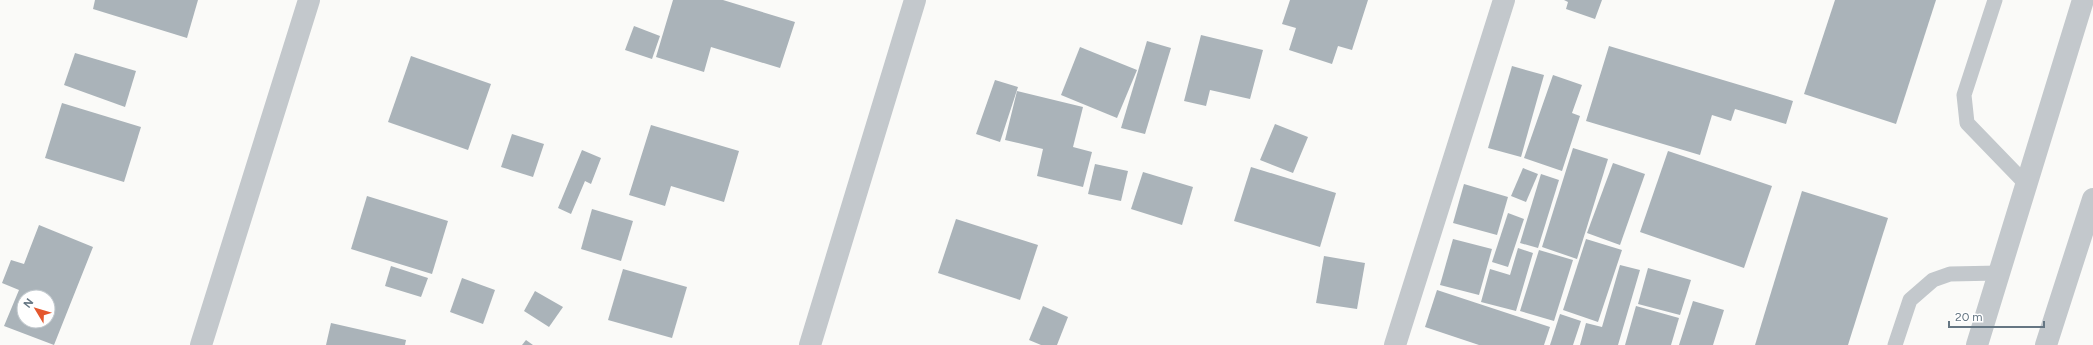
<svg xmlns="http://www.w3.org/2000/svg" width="2093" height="345" font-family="Figtree,sans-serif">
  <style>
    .building { fill: #aab3b9; fill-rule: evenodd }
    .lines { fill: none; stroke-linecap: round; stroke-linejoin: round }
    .lane { stroke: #c3c8cc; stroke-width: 15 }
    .street { stroke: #c3c8cc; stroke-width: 22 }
  </style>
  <rect width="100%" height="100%" fill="#fafaf8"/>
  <!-- building -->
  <g class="building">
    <polygon points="95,0 198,0 187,38 93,9"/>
    <polygon points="673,0 723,0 795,22 780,68 711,47 704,72 656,57"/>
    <polygon points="1290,0 1368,0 1352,50 1338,46 1332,64 1289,50 1296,28 1282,24"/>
    <polygon points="1564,0 1602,0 1595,19 1566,9 1568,2"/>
    <polygon points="1835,0 1936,0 1896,124 1804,94"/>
    <polygon points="634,26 660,36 652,59 625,50"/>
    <polygon points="1201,35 1263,50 1250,99 1210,90 1206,106 1184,101"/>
    <polygon points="1147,41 1171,48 1145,134 1121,128"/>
    <polygon points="1609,46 1793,101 1786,124 1735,109 1731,121 1712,115 1700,155 1586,121"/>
    <polygon points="1080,47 1137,70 1117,118 1061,95"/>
    <polygon points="75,53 136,71 125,107 64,85"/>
    <polygon points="411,56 491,84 468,150 388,122"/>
    <polygon points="1512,66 1544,75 1521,157 1488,148"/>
    <polygon points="1553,75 1582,85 1572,113 1580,116 1562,171 1524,158"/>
    <polygon points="995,80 1018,87 1000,142 976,134"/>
    <polygon points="1017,91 1083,107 1073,147 1092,152 1083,187 1037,176 1043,149 1005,140"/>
    <polygon points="62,103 141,127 124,182 45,158"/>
    <polygon points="1275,124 1308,137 1293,173 1260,160"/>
    <polygon points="651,125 739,151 724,202 671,186 665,206 629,195"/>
    <polygon points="512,134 544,144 533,177 501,167"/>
    <polygon points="1573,148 1608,159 1577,259 1542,247"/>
    <polygon points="582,150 601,158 591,184 585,181 571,214 558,208"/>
    <polygon points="1668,151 1772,186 1744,268 1640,232"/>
    <polygon points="1613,163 1645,174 1620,245 1587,233"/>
    <polygon points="1095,164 1128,171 1121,201 1088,194"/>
    <polygon points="1251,167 1336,193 1320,247 1234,221"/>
    <polygon points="1523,168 1538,174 1526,202 1511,196"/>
    <polygon points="1143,172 1193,187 1182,225 1131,209"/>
    <polygon points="1541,174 1559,180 1538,248 1520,243"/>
    <polygon points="1464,184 1508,197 1497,235 1453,223"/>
    <polygon points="1802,191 1888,218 1848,345 1755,345"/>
    <polygon points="367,196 448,221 432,274 351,249"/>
    <polygon points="592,209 633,221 621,261 581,249"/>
    <polygon points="1508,213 1524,219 1508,267 1492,262"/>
    <polygon points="956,219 1038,245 1020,300 938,273"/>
    <path d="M39 225 93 247 54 345 4 326 19 290 2 283 11 260 24 264ZM24 297H48V321H24Z"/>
    <polygon points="1453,239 1492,249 1479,295 1440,285"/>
    <polygon points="1586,239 1622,250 1598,322 1563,310"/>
    <polygon points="1518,248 1533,253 1516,311 1481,302 1490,269 1510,275"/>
    <polygon points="1539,250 1573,260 1554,321 1520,311"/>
    <polygon points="1324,256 1365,263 1357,309 1316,303"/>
    <polygon points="1620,265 1640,270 1618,345 1580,345 1586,323 1602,327"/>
    <polygon points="391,266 428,278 421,297 385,286"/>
    <polygon points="1648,268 1691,280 1680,315 1638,304"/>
    <polygon points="623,269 687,287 672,338 608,320"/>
    <polygon points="462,278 495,290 483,324 450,312"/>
    <polygon points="1437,290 1550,327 1544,345 1479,345 1425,327"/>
    <polygon points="535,291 563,307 549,327 524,311"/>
    <polygon points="1693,301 1724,310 1713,345 1679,345"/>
    <polygon points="1043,306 1068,317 1057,345 1041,345 1029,340"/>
    <polygon points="1636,306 1679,318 1671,345 1625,345"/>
    <polygon points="1560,314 1581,321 1573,345 1550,345"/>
    <polygon points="331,323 406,340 405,345 326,345"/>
    <polygon points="526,340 533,345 522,345"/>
  </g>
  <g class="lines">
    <!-- lane -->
    <g class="lane">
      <polyline points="1995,0 1964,95 1967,123 2026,184"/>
      <polyline points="1895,345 1910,300 1933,280 1950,274 1999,273"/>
    </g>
    <!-- street -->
    <g class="street">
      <polyline points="201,345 309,0"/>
      <polyline points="810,345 915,0"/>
      <polyline points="1395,345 1504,0"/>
      <polyline points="1977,345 2083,0"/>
      <polyline points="2046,345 2093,199"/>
    </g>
  </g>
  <!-- north arrow -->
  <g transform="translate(36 309) rotate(308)"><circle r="19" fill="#ffffff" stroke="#c1c8cd"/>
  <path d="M0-3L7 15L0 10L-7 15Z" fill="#e4572e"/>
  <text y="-6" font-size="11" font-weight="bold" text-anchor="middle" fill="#657683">N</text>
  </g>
  <!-- scale -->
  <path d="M1949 321v6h95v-6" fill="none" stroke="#657683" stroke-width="2"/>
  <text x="1955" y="321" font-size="12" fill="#657683" stroke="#ffffff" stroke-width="3" paint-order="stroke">20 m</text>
</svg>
